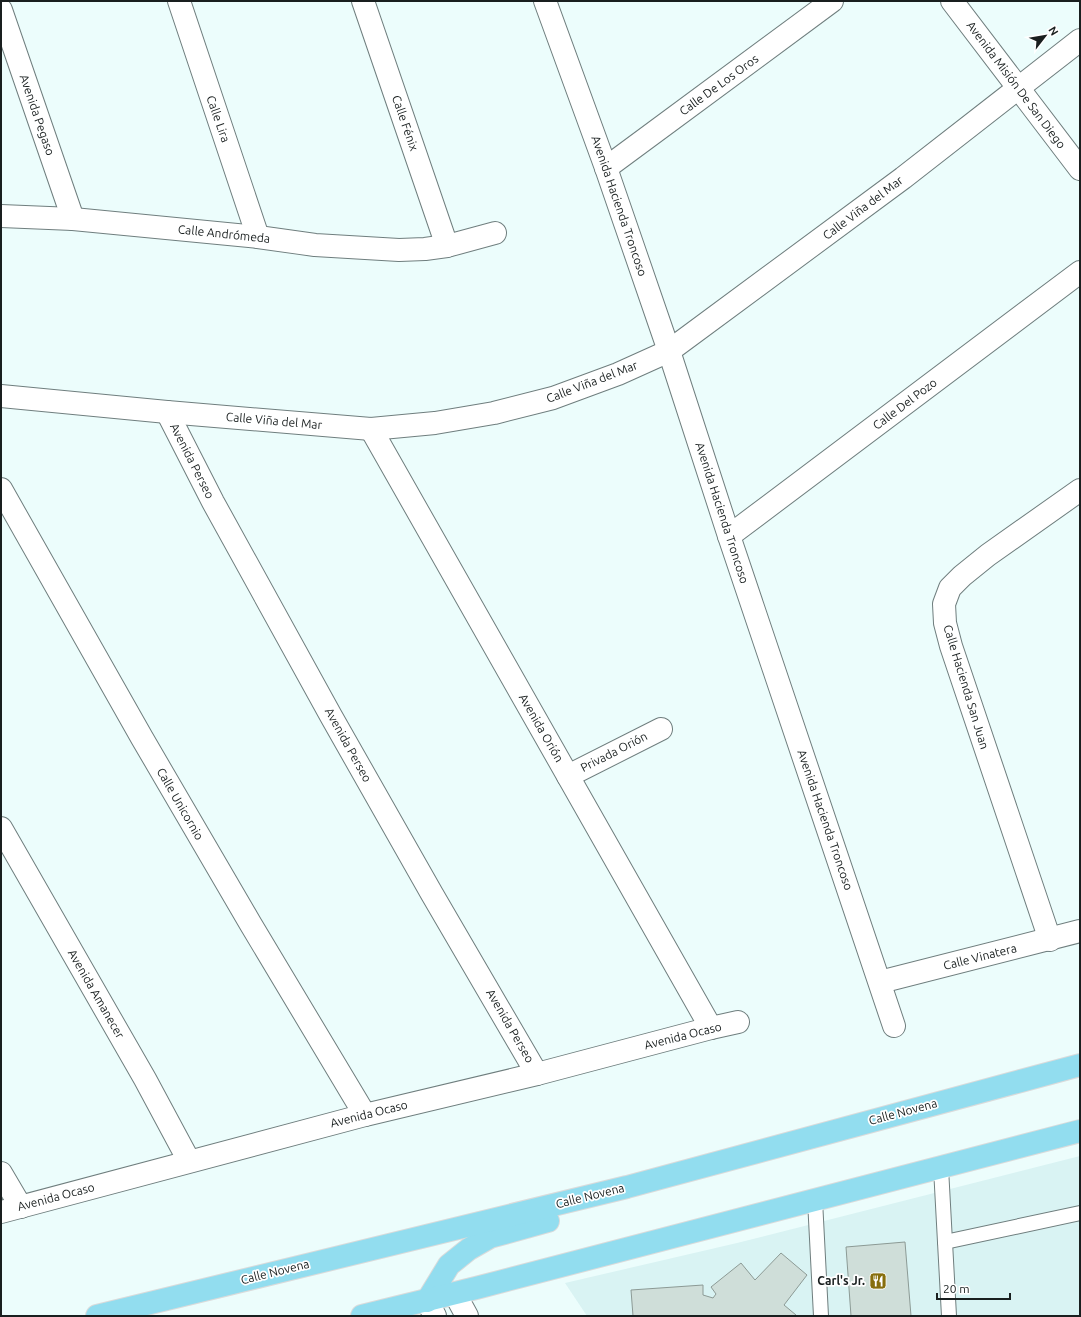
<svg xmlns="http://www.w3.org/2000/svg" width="1081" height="1317" font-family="Ubuntu,sans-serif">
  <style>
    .built { fill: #d9f3f3 }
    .building { fill: #cfded9; stroke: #8c9a95 }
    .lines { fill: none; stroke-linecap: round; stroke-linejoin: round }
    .service-casing { stroke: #6f7e7e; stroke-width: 16 }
    .minor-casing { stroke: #6f7e7e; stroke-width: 24 }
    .tertiary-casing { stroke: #6f7e7e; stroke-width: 24 }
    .primary-casing { stroke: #dadbdb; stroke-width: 24 }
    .service { stroke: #fff; stroke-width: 14 }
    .minor { stroke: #fff; stroke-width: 22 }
    .tertiary { stroke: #fff; stroke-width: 22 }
    .primary { stroke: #92ddef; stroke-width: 22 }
    .labels { text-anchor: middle; stroke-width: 3.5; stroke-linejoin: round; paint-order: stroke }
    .street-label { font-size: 12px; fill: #191f1f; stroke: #fff }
    .poi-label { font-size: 12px; font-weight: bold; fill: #191f1f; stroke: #fff; text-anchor: end }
  </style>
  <rect width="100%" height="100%" fill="#ecfdfc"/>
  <!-- built -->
  <polygon class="built" points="1080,1156 1080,1316 587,1316 565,1283 737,1243"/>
  <!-- building -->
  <g class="building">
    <polygon points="905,1242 911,1316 851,1316 846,1247"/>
    <polygon points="781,1253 807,1275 784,1305 796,1315 796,1316 633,1316 631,1290 703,1285 703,1295 713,1298 716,1294 711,1287 741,1263 755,1280"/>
  </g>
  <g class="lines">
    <!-- service casing -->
    <g class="service-casing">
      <g id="service">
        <polyline points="941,1168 949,1316"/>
        <polyline points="815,1200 821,1316"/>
        <polyline points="945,1242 1080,1213"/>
      </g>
    </g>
    <!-- minor casing -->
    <g class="minor-casing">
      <g id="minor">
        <polyline points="179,1 258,237"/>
        <polyline points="363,1 447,246"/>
        <polyline points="545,1 606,168 669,351 729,536 894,1026"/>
        <polyline points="1,10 73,219"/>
        <polyline points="606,168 832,1"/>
        <polyline points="1,216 73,219 258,237 315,245 399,250 425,249 447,246 495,233"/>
        <polyline points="1,396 167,412 371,429 435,423 494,413 553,398 618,374 669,351 903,178 1080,40"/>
        <polyline points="167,412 213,502 331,716 432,894 537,1074"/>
        <polyline points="371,429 711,1028"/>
        <polyline points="1,489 142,738 250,923 365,1115"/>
        <polyline points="729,536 1080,272"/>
        <polyline points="568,776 661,729"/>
        <polyline points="1,828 145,1079 189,1161"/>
        <polyline points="1050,940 951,646 945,623 944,604 950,588 962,576 988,555 1080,490"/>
        <polyline points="880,982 1080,931"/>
        <polyline points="1,1173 21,1207"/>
        <polyline points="1,1212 365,1115 537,1074 711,1028 738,1022"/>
        <polyline points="455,1294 467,1316"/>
        <polyline points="427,1301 435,1316"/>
      </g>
    </g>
    <!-- tertiary casing -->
    <g class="tertiary-casing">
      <polyline id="tertiary" points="952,1 1080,169"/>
    </g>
    <!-- primary casing -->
    <g class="primary-casing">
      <g id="primary">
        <polyline points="427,1301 449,1265 469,1249 490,1237 548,1221"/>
        <polyline points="97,1316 627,1187 1080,1065"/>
        <polyline points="362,1316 476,1288 1080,1131"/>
      </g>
    </g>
    <!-- service -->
    <use href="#service" class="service"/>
    <!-- minor -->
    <use href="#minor" class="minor"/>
    <!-- tertiary -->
    <use href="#tertiary" class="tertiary"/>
    <!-- primary -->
    <use href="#primary" class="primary"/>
  </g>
  <!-- icons -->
  <defs>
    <g id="restaurant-square" transform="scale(0.9)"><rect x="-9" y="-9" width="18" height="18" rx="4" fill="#876e0d" stroke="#fff"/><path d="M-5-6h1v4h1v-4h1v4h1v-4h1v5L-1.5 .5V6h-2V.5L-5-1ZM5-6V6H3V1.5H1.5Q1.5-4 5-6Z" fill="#fff"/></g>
  </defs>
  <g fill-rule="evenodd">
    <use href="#restaurant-square" x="878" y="1281"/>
  </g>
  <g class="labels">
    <!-- street labels -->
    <g class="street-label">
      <text transform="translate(719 85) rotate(-36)" y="4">Calle De Los Oros</text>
      <text transform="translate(1016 85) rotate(53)" y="4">Avenida Misión De San Diego</text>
      <text transform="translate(37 115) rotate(71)" y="4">Avenida Pegaso</text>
      <text transform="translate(218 119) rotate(71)" y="4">Calle Lira</text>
      <text transform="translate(405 123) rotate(71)" y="4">Calle Fénix</text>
      <text transform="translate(619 206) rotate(71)" y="4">Avenida Hacienda Troncoso</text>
      <text transform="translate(863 208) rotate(-37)" y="4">Calle Viña del Mar</text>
      <text transform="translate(224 234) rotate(6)" y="4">Calle Andrómeda</text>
      <text transform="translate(592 382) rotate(-21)" y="4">Calle Viña del Mar</text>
      <text transform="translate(905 404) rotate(-37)" y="4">Calle Del Pozo</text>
      <text transform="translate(274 421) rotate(5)" y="4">Calle Viña del Mar</text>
      <text transform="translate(192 461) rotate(63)" y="4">Avenida Perseo</text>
      <text transform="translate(722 513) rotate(72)" y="4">Avenida Hacienda Troncoso</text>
      <text transform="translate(966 687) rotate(73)" y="4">Calle Hacienda San Juan</text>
      <text transform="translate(541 728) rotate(60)" y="4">Avenida Orión</text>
      <text transform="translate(348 745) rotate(61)" y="4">Avenida Perseo</text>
      <text transform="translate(614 752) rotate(-27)" y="4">Privada Orión</text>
      <text transform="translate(180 804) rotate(60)" y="4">Calle Unicornio</text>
      <text transform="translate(825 820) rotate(71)" y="4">Avenida Hacienda Troncoso</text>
      <text transform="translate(980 957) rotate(-14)" y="4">Calle Vinatera</text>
      <text transform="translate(96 994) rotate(60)" y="4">Avenida Amanecer</text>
      <text transform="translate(510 1026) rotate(60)" y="4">Avenida Perseo</text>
      <text transform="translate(683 1036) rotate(-14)" y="4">Avenida Ocaso</text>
      <text transform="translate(903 1112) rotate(-15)" y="4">Calle Novena</text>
      <text transform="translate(369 1114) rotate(-14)" y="4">Avenida Ocaso</text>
      <text transform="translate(590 1196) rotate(-14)" y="4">Calle Novena</text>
      <text transform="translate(56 1197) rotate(-15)" y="4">Avenida Ocaso</text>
      <text transform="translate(275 1272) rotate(-14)" y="4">Calle Novena</text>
    </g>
    <!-- poi labels -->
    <g class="poi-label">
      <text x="865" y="1285">Carl's Jr.</text>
    </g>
  </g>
  <!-- border -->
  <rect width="1081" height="1317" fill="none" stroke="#191f1f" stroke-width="4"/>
  <!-- north arrow -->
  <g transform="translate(1045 36) rotate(59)" stroke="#ffffff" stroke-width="3" paint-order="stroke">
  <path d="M0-3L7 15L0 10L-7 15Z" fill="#191f1f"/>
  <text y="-6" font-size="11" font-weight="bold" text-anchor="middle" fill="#191f1f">N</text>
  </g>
  <!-- scale -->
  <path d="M937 1293v6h73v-6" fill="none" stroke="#191f1f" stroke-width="2"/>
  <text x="943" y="1293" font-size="12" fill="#191f1f" stroke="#ffffff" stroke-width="3" paint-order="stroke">20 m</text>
</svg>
